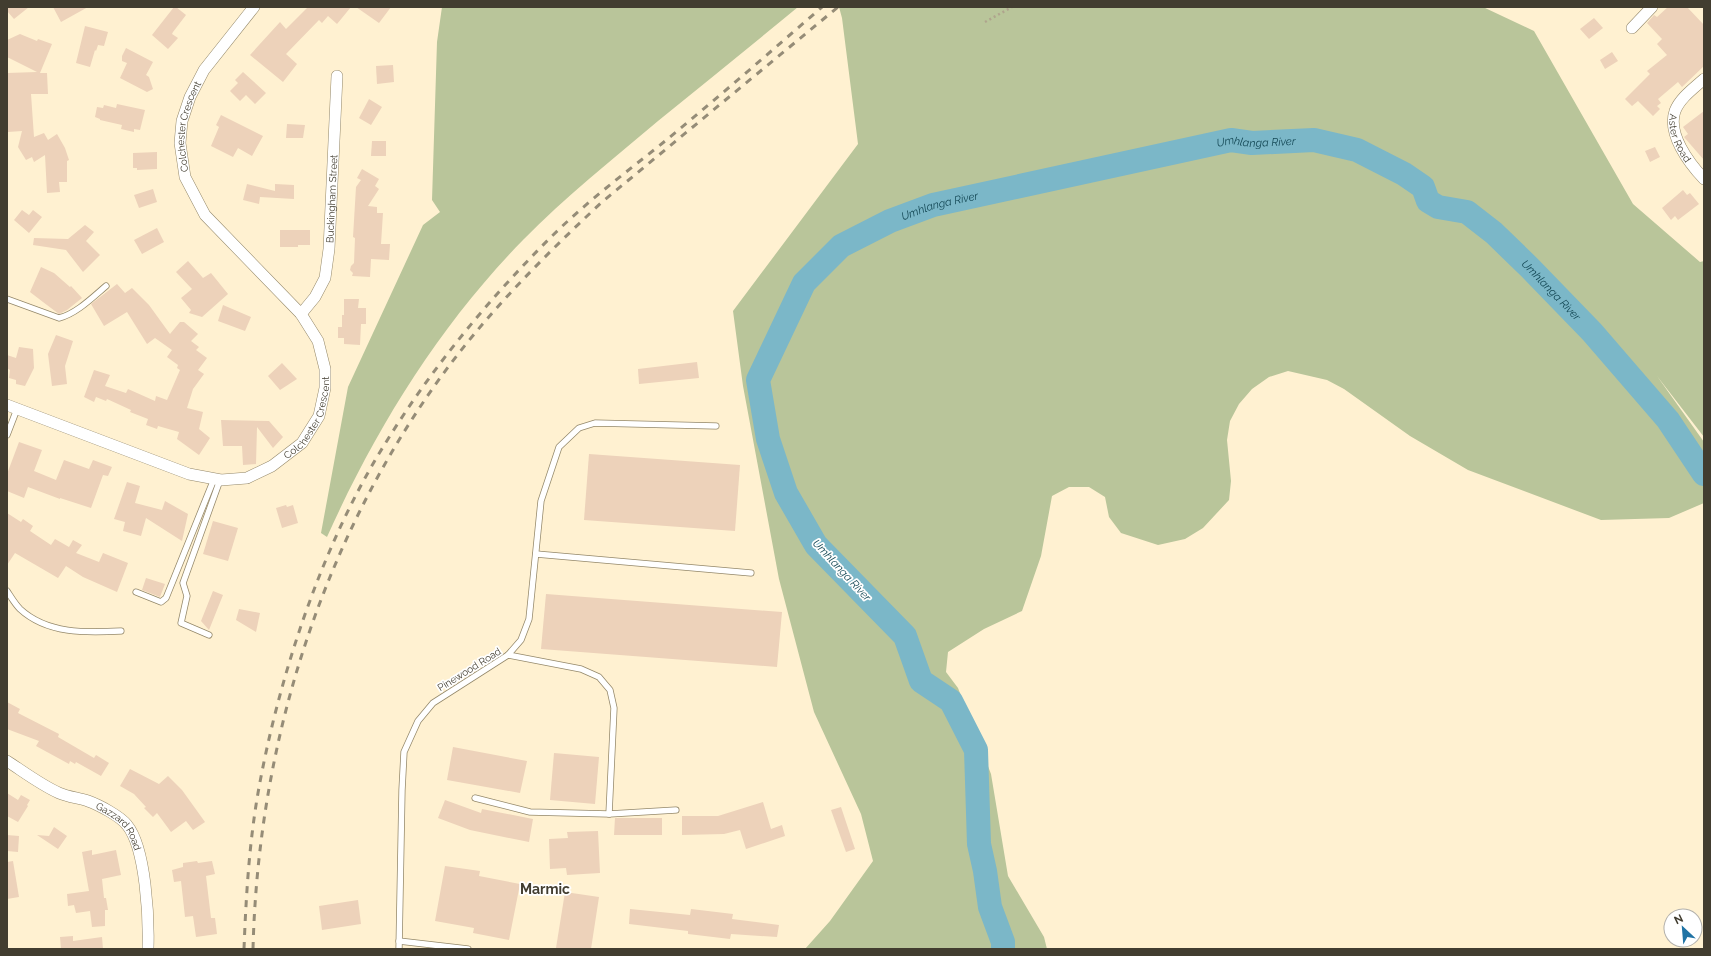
<svg xmlns="http://www.w3.org/2000/svg" width="1711" height="956" font-family="Raleway,sans-serif">
  <style>
    .green { fill: #b9c59a }
    .lines { fill: none; stroke-linecap: round; stroke-linejoin: round }
    .river { stroke: #7bb7c8; stroke-width: 24 }
    .building { fill: #edd2ba }
    .service-casing { stroke: #94886a; stroke-width: 7 }
    .minor-casing { stroke: #94886a; stroke-width: 12 }
    .path { stroke: #afa48d; stroke-width: 2.5; stroke-dasharray: 2 3; stroke-linecap: butt }
    .service { stroke: #fff; stroke-width: 5.5 }
    .minor { stroke: #fff; stroke-width: 11 }
    .rail { stroke: #958c77; stroke-width: 3; stroke-dasharray: 7 7; stroke-linecap: butt }
    .labels { text-anchor: middle; stroke-width: 3.5; stroke-linejoin: round; paint-order: stroke }
    .street-label { font-size: 10px; fill: #423d30; stroke: #fff }
    .water-label { font-size: 11px; font-style: italic; fill: #144855; stroke: #fff }
    .district-label { font-size: 14px; font-weight: bold; fill: #423d30; stroke: #fff }
  </style>
  <rect width="100%" height="100%" fill="#fff1d1"/>
  <!-- green -->
  <g class="green">
    <path d="M442 7H798C752 45 705 83 658 121 612 160 565 197 523 240 439 326 376 428 327 537L321 533 348 387 423 225 440 212 432 200 437 42Z"/>
    <polygon points="839,7 1483,7 1534,31 1633,204 1700,262 1704,261 1704,437 1657,376 1704,442 1704,503 1669,518 1601,520 1468,470 1410,436 1344,389 1327,380 1288,371 1269,377 1252,389 1239,404 1230,421 1227,440 1231,481 1229,500 1203,528 1185,539 1158,545 1121,533 1109,517 1105,497 1089,487 1069,487 1052,496 1041,556 1022,611 984,629 948,652 946,672 958,688 991,774 1008,876 1044,937 1047,949 805,949 830,921 873,861 861,814 814,712 779,579 743,386 733,311 858,144 842,18"/>
  </g>
  <g class="lines">
    <!-- river -->
    <path class="river" id="s1" d="M1003 949V942L990 907 985 871 979 844 976 750 951 701 921 681 905 636 816 545 786 493 768 439 758 380 804 283 841 246 890 221 933 205 1231 140 1252 143 1314 140 1357 150 1404 174 1423 187 1428 201 1438 207 1467 212 1494 233 1530 268 1592 332 1668 420 1704 474"/>
  </g>
  <!-- building -->
  <g class="building">
    <polygon points="7,7 29,7 14,19 7,11"/>
    <polygon points="53,7 88,7 61,22"/>
    <polygon points="174,7 176,7 186,15 173,32 172,34 178,38 168,49 152,35"/>
    <polygon points="308,7 351,7 337,24 328,16 322,23 319,20 286,54 297,64 283,82 250,55 280,22 286,29"/>
    <polygon points="356,7 391,7 379,23"/>
    <polygon points="1668,7 1687,7 1704,25 1704,66 1682,87 1678,82 1658,99 1661,103 1657,106 1660,109 1653,116 1638,101 1632,106 1625,99 1650,74 1647,71 1667,55 1657,44 1662,39 1647,23 1654,15 1657,17"/>
    <polygon points="1594,18 1603,28 1589,39 1580,29"/>
    <polygon points="85,26 108,32 104,46 98,45 96,51 95,50 90,67 76,63"/>
    <polygon points="20,34 37,41 38,39 52,44 40,73 47,73 48,94 31,94 34,137 44,133 48,140 57,134 65,148 69,160 67,161 67,182 59,182 60,192 47,193 45,155 34,162 32,157 26,160 18,147 22,131 8,132 7,73 37,72 7,57 7,40"/>
    <polygon points="126,48 153,62 146,75 149,77 153,89 147,92 120,78 127,63 122,61 122,56"/>
    <polygon points="1612,52 1618,61 1605,69 1600,60"/>
    <polygon points="393,65 394,82 377,84 376,66"/>
    <polygon points="243,72 266,93 255,104 246,95 240,101 230,91 238,83 235,80"/>
    <polygon points="369,99 382,107 371,125 359,118"/>
    <polygon points="117,104 145,110 140,130 134,129 134,132 121,129 122,125 100,120 100,119 95,117 97,107 103,108 104,105 116,108"/>
    <polygon points="1704,111 1704,160 1684,137 1688,134 1683,127"/>
    <polygon points="221,115 263,136 252,156 238,148 233,157 211,146 219,127 216,125"/>
    <polygon points="287,124 305,125 303,138 286,138"/>
    <polygon points="372,141 386,141 386,156 371,156"/>
    <polygon points="1655,147 1660,157 1650,162 1645,151"/>
    <polygon points="157,152 157,169 137,170 137,168 133,168 133,153"/>
    <polygon points="362,169 379,179 375,186 379,189 368,206 377,207 377,213 383,213 381,244 390,244 389,260 371,259 370,277 352,276 353,273 350,270 351,266 354,263 355,238 353,237 356,187 361,180 357,178"/>
    <polygon points="247,184 275,191 275,184 294,185 294,199 260,197 259,204 243,200"/>
    <polygon points="153,189 157,202 139,208 134,195"/>
    <polygon points="1683,190 1687,195 1690,193 1699,204 1678,220 1675,216 1671,220 1662,208"/>
    <polygon points="22,210 29,215 33,210 42,217 29,233 14,220"/>
    <polygon points="85,225 94,232 86,241 100,255 83,272 66,250 33,245 34,238 68,239"/>
    <polygon points="157,228 164,242 142,254 134,240"/>
    <polygon points="280,230 310,230 310,245 298,245 298,247 280,247"/>
    <polygon points="188,261 203,278 211,273 228,294 202,317 189,313 191,310 181,298 192,289 176,272"/>
    <polygon points="41,267 54,273 70,287 71,286 82,298 67,310 59,314 43,302 30,292"/>
    <polygon points="117,284 125,293 132,288 149,305 170,334 180,322 184,322 198,334 191,341 199,347 196,350 207,358 198,370 204,374 193,389 187,408 203,412 199,429 210,438 199,455 177,439 179,432 158,426 157,429 146,425 148,419 130,412 131,410 107,399 106,401 96,397 94,402 84,397 94,370 110,375 105,386 126,393 128,389 155,401 156,396 167,400 180,370 177,368 178,365 167,357 172,350 155,338 147,344 127,312 104,326 91,304"/>
    <polygon points="344,299 359,299 358,308 366,308 366,324 361,324 360,345 344,344 344,338 338,338 338,327 342,327 342,315 344,315"/>
    <polygon points="223,305 251,317 245,331 218,321"/>
    <polygon points="56,335 73,341 65,366 67,384 52,386 48,354"/>
    <polygon points="19,347 33,349 34,368 25,386 16,384 16,380 9,378 10,370 7,368 7,355 16,358"/>
    <polygon points="697,362 699,378 639,384 638,369"/>
    <polygon points="282,363 297,379 280,390 268,376"/>
    <polygon points="221,420 269,421 283,437 273,448 257,427 256,464 243,465 242,446 223,446"/>
    <polygon points="19,442 42,450 34,471 56,480 64,460 89,469 93,460 112,467 108,476 103,475 91,508 60,498 60,499 28,487 24,498 7,491 7,474"/>
    <polygon points="589,454 740,465 735,531 584,520"/>
    <polygon points="127,482 140,486 135,503 162,510 165,501 188,514 182,541 146,518 141,536 123,531 125,522 114,519"/>
    <polygon points="286,505 287,507 293,505 298,523 282,528 276,508"/>
    <polygon points="7,513 21,522 23,519 33,526 30,531 51,545 55,539 69,547 73,540 82,545 76,553 99,562 103,553 128,563 117,592 83,577 66,566 58,578 15,553 7,565"/>
    <polygon points="213,521 238,528 228,561 203,554"/>
    <polygon points="146,578 165,584 160,597 142,590"/>
    <polygon points="213,591 223,595 209,630 201,621"/>
    <polygon points="546,594 782,612 777,667 541,649"/>
    <polygon points="239,609 260,613 256,632 236,620"/>
    <polygon points="7,702 20,709 18,713 59,734 58,737 94,758 96,755 109,763 101,776 76,762 75,764 70,761 69,764 36,746 39,741 7,729"/>
    <polygon points="453,747 527,761 520,793 447,780"/>
    <polygon points="554,753 599,757 595,804 550,800"/>
    <polygon points="130,769 159,784 168,776 182,790 205,822 193,830 186,821 171,832 157,813 153,817 144,808 146,807 134,794 120,786"/>
    <polygon points="7,793 18,800 21,795 30,800 27,805 28,806 18,822 7,816"/>
    <polygon points="445,800 481,813 482,809 533,819 529,842 470,830 438,818"/>
    <polygon points="763,802 771,829 782,825 785,836 746,849 740,830 724,834 682,835 682,816 718,816"/>
    <polygon points="841,807 855,849 846,852 831,810"/>
    <polygon points="615,818 662,818 662,835 614,835"/>
    <polygon points="54,827 67,836 58,849 37,835 49,836"/>
    <polygon points="598,831 600,873 567,875 566,868 550,869 549,839 568,838 567,832"/>
    <polygon points="7,835 19,836 18,852 7,851"/>
    <polygon points="92,850 92,855 116,850 121,875 102,879 104,898 106,898 108,910 105,910 105,926 92,927 90,911 76,913 74,905 68,906 67,894 89,891 82,852"/>
    <polygon points="13,861 19,897 7,899 7,862"/>
    <polygon points="197,861 198,863 212,861 215,874 206,876 211,918 215,918 217,934 196,937 193,916 185,917 181,881 174,882 172,870 183,867 183,863"/>
    <polygon points="445,866 480,871 479,876 520,884 509,940 473,933 474,928 435,921"/>
    <polygon points="565,892 599,897 591,949 556,948"/>
    <polygon points="358,900 361,924 322,930 319,906"/>
    <polygon points="630,909 690,915 691,909 733,914 732,919 779,925 777,937 731,934 730,939 688,934 688,931 629,924"/>
    <polygon points="73,936 73,941 102,937 103,949 61,949 60,937"/>
  </g>
  <g class="lines">
    <!-- service casing -->
    <g class="service-casing">
      <g id="service">
        <path d="M7 299 59 318C76 314 93 297 106 286"/>
        <polyline points="7,435 17,409"/>
        <polyline points="536,554 751,573"/>
        <path d="M7 591C11 597 15 604 20 609 47 634 86 633 121 631"/>
        <polyline points="136,592 161,602 166,598 214,479"/>
        <polyline points="209,635 181,623 187,596 183,583 220,480"/>
        <polyline points="508,655 581,669 599,677 610,690 614,708 609,814"/>
        <polyline points="475,798 530,812 609,814 676,810"/>
        <polyline points="399,941 468,949"/>
        <polyline points="399,949 402,790 404,752 418,721 433,703 508,655 521,640 529,619 541,501 559,447 579,428 595,423 716,426"/>
      </g>
    </g>
    <!-- minor casing -->
    <g class="minor-casing">
      <g id="minor">
        <polyline points="1632,28 1652,7"/>
        <path id="s2" d="M1704 79C1694 88 1680 98 1675 111 1667 134 1689 163 1704 179"/>
        <path id="s3" d="M301 314 315 297 325 278 329 249 337 76"/>
        <path id="s4" d="M7 405 189 474 221 480 247 478 272 466 302 443 319 416 325 388V369L318 341 301 314 205 215 185 177 180 143 182 121 190 97 204 70 254 7"/>
        <path id="s5" d="M7 761C24 772 41 785 59 793 68 797 79 798 88 801 99 805 120 816 127 825 146 848 149 919 148 949"/>
      </g>
    </g>
    <!-- path -->
    <polyline class="path" points="985,22 1012,7"/>
    <!-- service -->
    <use href="#service" class="service"/>
    <!-- minor -->
    <use href="#minor" class="minor"/>
    <!-- rail -->
    <g class="rail">
      <path d="M244 949C246 897 249 845 258 793 278 680 320 551 380 452 427 374 485 303 549 239 583 205 621 176 659 146 714 101 768 54 822 7"/>
      <path d="M253 949C258 749 318 552 433 388 481 319 541 259 602 202L838 7"/>
    </g>
  </g>
  <g class="labels">
    <!-- street labels -->
    <g class="street-label">
      <text dy="4" stroke="none"><textPath href="#s4" startOffset="692">Colchester Crescent</textPath></text>
      <text dy="4" stroke="none"><textPath href="#s2" startOffset="72">Aster Road</textPath></text>
      <text dy="4" stroke="none"><textPath href="#s3" startOffset="123">Buckingham Street</textPath></text>
      <text dy="4" stroke="none"><textPath href="#s4" startOffset="344">Colchester Crescent</textPath></text>
      <text transform="translate(469 669) rotate(-32)" y="4">Pinewood Road</text>
      <text dy="4" stroke="none"><textPath href="#s5" startOffset="133">Gazzard Road</textPath></text>
    </g>
    <!-- water labels -->
    <g class="water-label">
      <text dy="4" stroke="none"><textPath href="#s1" startOffset="1236">Umhlanga River</textPath></text>
      <text dy="4" stroke="none"><textPath href="#s1" startOffset="912">Umhlanga River</textPath></text>
      <text dy="4" stroke="none"><textPath href="#s1" startOffset="1585">Umhlanga River</textPath></text>
      <text transform="translate(842 570) rotate(47)" y="4">Umhlanga River</text>
    </g>
    <!-- district labels -->
    <g class="district-label">
      <text x="545" y="894">Marmic</text>
    </g>
  </g>
  <!-- border -->
  <rect width="1711" height="956" fill="none" stroke="#423d30" stroke-width="16"/>
  <!-- north arrow -->
  <g transform="translate(1683 928) rotate(334)"><circle r="19" fill="#ffffff" stroke="#b3b1ac"/>
  <path d="M0-3L7 15L0 10L-7 15Z" fill="#2073a4"/>
  <text y="-6" font-size="11" font-weight="bold" text-anchor="middle" fill="#423d30">N</text>
  </g>
</svg>
